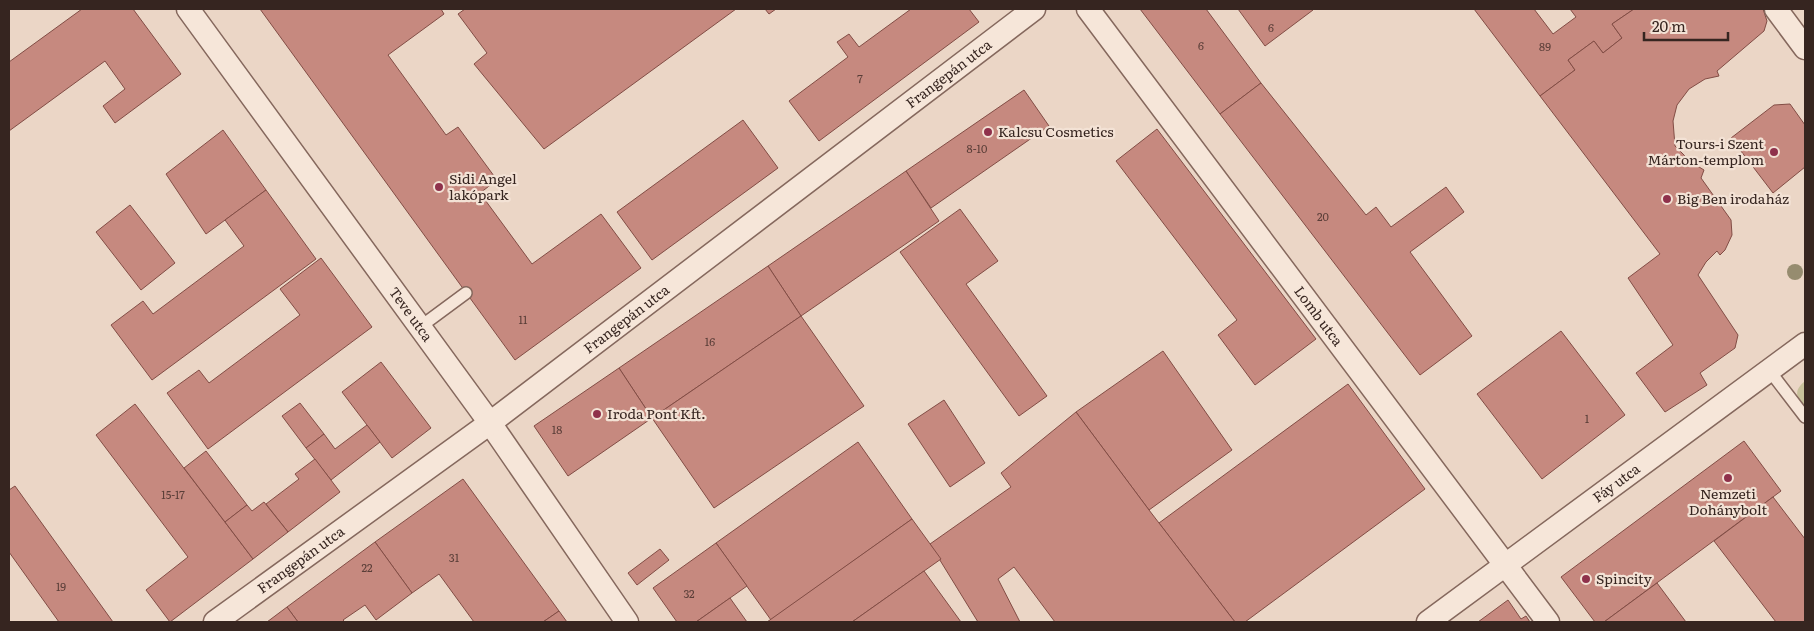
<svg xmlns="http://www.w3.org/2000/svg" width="1814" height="631" font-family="Literata,serif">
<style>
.green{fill:#c8c19b}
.building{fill:#c6897f;stroke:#824d45}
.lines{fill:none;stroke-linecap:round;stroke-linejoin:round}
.service-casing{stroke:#85685d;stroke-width:14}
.minor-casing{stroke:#85685d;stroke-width:25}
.service{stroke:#f6e6d9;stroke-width:11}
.minor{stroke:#f6e6d9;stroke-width:22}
.tree{fill:#968c6f}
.poi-dot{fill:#8f314b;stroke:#f3e2d5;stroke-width:2}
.labels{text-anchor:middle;stroke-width:4.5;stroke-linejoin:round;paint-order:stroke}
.number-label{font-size:11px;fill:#5a3e38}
.street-label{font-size:14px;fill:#362520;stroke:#f3e2d5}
.poi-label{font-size:14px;fill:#362520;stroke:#f3e2d5;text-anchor:start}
</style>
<rect width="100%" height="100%" fill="#ebd6c6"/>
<path class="green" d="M1805,381V407C1795,397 1794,390 1805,381Z"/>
<g class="building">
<polygon points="82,9 133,9 181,74 115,123 103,106 125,89 105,61 9,131 9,62"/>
<polygon points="260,9 441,9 444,14 388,55 446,135 458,127 497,180 480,193 532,264 601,214 641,268 515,360"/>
<polygon points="465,9 736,9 544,149 474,64 487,53 458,14"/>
<polygon points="765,9 776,9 769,14"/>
<polygon points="911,9 969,9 979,22 819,141 789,101 848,57 837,42 849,34 859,47"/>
<polygon points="1140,9 1206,9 1261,83 1220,114"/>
<polygon points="1238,9 1312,9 1313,10 1265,46"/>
<polygon points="1474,9 1534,9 1553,34 1576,17 1570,9 1634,9 1612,24 1622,38 1603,53 1594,41 1568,60 1575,70 1540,96"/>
<polygon points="1634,9 1763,9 1767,21 1764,31 1717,71 1719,76 1705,79 1689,89 1677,105 1673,121 1675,146 1691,162 1704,170 1701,178 1731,220 1732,235 1725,250 1720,255 1717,251 1706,262 1698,275 1738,335 1735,348 1700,373 1707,385 1665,412 1636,373 1673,345 1628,278 1660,254 1540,96 1575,70 1568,60 1594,41 1603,53 1622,38 1612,24"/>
<polygon points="1261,83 1366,215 1376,207 1391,227 1446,187 1464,212 1410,252 1472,336 1420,375 1220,114"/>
<polygon points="1024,90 1049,126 931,208 906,171"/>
<polygon points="1790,104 1805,125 1805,167 1773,193 1731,138 1774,105"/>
<polygon points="743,120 778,168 652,260 617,212"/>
<polygon points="1157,129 1316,339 1255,385 1218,335 1237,320 1116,161"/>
<polygon points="223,130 266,190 206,234 166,174"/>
<polygon points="906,171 939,221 801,316 768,266"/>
<polygon points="266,190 316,259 152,380 111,325 143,301 153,314 244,246 225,220"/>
<polygon points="130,205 175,263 141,290 96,232"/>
<polygon points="960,209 998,261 966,284 1047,396 1019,416 900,252"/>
<polygon points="321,258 372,327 208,449 167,393 199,370 209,383 300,315 280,289"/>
<polygon points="768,266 801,316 652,418 619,368"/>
<polygon points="801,316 864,406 714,508 652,418"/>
<polygon points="1561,331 1625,415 1542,479 1477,394"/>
<polygon points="1163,351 1232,450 1149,510 1076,412"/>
<polygon points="381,362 431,428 392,458 342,392"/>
<polygon points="619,368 652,418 568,476 534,426"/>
<polygon points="1348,384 1425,489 1245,622 1235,622 1159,523"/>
<polygon points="944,400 985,463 950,487 908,424"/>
<polygon points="300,403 324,434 306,448 282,416"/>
<polygon points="135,404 253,559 170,622 146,590 188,557 96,435"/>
<polygon points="1076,412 1149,510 1235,622 1055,622 1014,567 998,579 1020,622 978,622 930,544 1011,487 1001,473"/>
<polygon points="367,425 380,442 331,480 306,448 324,434 335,449"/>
<polygon points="1744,441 1781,491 1604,622 1595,622 1561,577"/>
<polygon points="858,442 912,519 771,620 716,543"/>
<polygon points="206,451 247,505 225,522 184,468"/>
<polygon points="315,459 340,492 288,532 266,504 299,479 295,474"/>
<polygon points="463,479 559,611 543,622 474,622 439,574 412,593 375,542"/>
<polygon points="15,486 113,622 59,622 9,552 9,490"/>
<polygon points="1773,497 1805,539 1805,622 1776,622 1714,541"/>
<polygon points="264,502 288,532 253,559 225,522 247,505 252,511"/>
<polygon points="912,519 941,559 852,622 767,622"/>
<polygon points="375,542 412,593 376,620 365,605 343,620 345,622 298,622 287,607"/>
<polygon points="716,543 747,586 696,622 677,622 653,588"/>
<polygon points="660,549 669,560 637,585 628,573"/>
<polygon points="924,571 961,622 852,622"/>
<polygon points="1657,583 1686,622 1604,622"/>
<polygon points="730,598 747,622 696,622"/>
<polygon points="1508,600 1521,619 1526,616 1530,622 1478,622"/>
<polygon points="287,607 298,622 267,622"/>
<polygon points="559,611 567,622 543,622"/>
</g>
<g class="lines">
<defs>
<g id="service">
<polyline points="420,327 466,293"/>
<polyline points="1769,370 1805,417"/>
</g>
<g id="minor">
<path id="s1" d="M188,9L490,423L627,622"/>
<path id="s2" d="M1088,9L1548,622"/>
<polyline points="1776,9 1805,48"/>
<path id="s3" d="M215,622L490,423L1034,9"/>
<path id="s4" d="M1428,622L1805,344"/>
</g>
</defs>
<use href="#service" class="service-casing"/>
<use href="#minor" class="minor-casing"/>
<use href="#service" class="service"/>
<use href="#minor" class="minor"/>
</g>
<circle class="tree" cx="1795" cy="272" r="8"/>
<g class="poi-dot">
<circle cx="988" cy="132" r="5"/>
<circle cx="1774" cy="152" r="5"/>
<circle cx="439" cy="187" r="5"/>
<circle cx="1667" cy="199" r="5"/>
<circle cx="597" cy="414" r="5"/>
<circle cx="1728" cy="478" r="5"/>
<circle cx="1586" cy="579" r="5"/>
</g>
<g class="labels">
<g class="number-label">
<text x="1271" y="32">6</text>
<text x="1201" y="50">6</text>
<text x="1545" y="51">89</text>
<text x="860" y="83">7</text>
<text x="977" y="153">8-10</text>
<text x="1323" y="221">20</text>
<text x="523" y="324">11</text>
<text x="710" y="346">16</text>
<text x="1587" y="423">1</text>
<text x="557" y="434">18</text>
<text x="173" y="499">15-17</text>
<text x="454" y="562">31</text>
<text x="367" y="572">22</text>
<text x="61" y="591">19</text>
<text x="689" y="598">32</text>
</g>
<g class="street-label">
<text dy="5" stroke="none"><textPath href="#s3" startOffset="916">Frangepán utca</textPath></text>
<text dy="5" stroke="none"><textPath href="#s1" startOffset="378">Teve utca</textPath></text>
<text dy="5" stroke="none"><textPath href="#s2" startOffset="384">Lomb utca</textPath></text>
<text dy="5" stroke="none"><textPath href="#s3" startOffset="511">Frangepán utca</textPath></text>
<text dy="5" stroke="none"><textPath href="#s4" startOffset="234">Fáy utca</textPath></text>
<text dy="5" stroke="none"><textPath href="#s3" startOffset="106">Frangepán utca</textPath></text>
</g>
<g class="poi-label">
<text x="998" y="137">Kalcsu Cosmetics</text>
<text x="1764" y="149" text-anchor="end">Tours-i Szent<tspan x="1764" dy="16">Márton-templom</tspan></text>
<text x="449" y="184">Sidi Angel<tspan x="449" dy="16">lakópark</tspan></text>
<text x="1677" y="204">Big Ben irodaház</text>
<text x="607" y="419">Iroda Pont Kft.</text>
<text x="1728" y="499" text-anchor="middle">Nemzeti<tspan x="1728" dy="16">Dohánybolt</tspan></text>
<text x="1596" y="584">Spincity</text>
</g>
</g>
<rect width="1814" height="631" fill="none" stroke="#362520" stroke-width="20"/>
<path d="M1644 32v8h84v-8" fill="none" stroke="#362520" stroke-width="2.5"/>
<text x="1652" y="32" font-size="15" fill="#362520" stroke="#f3e2d5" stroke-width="4" paint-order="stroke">20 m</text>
</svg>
